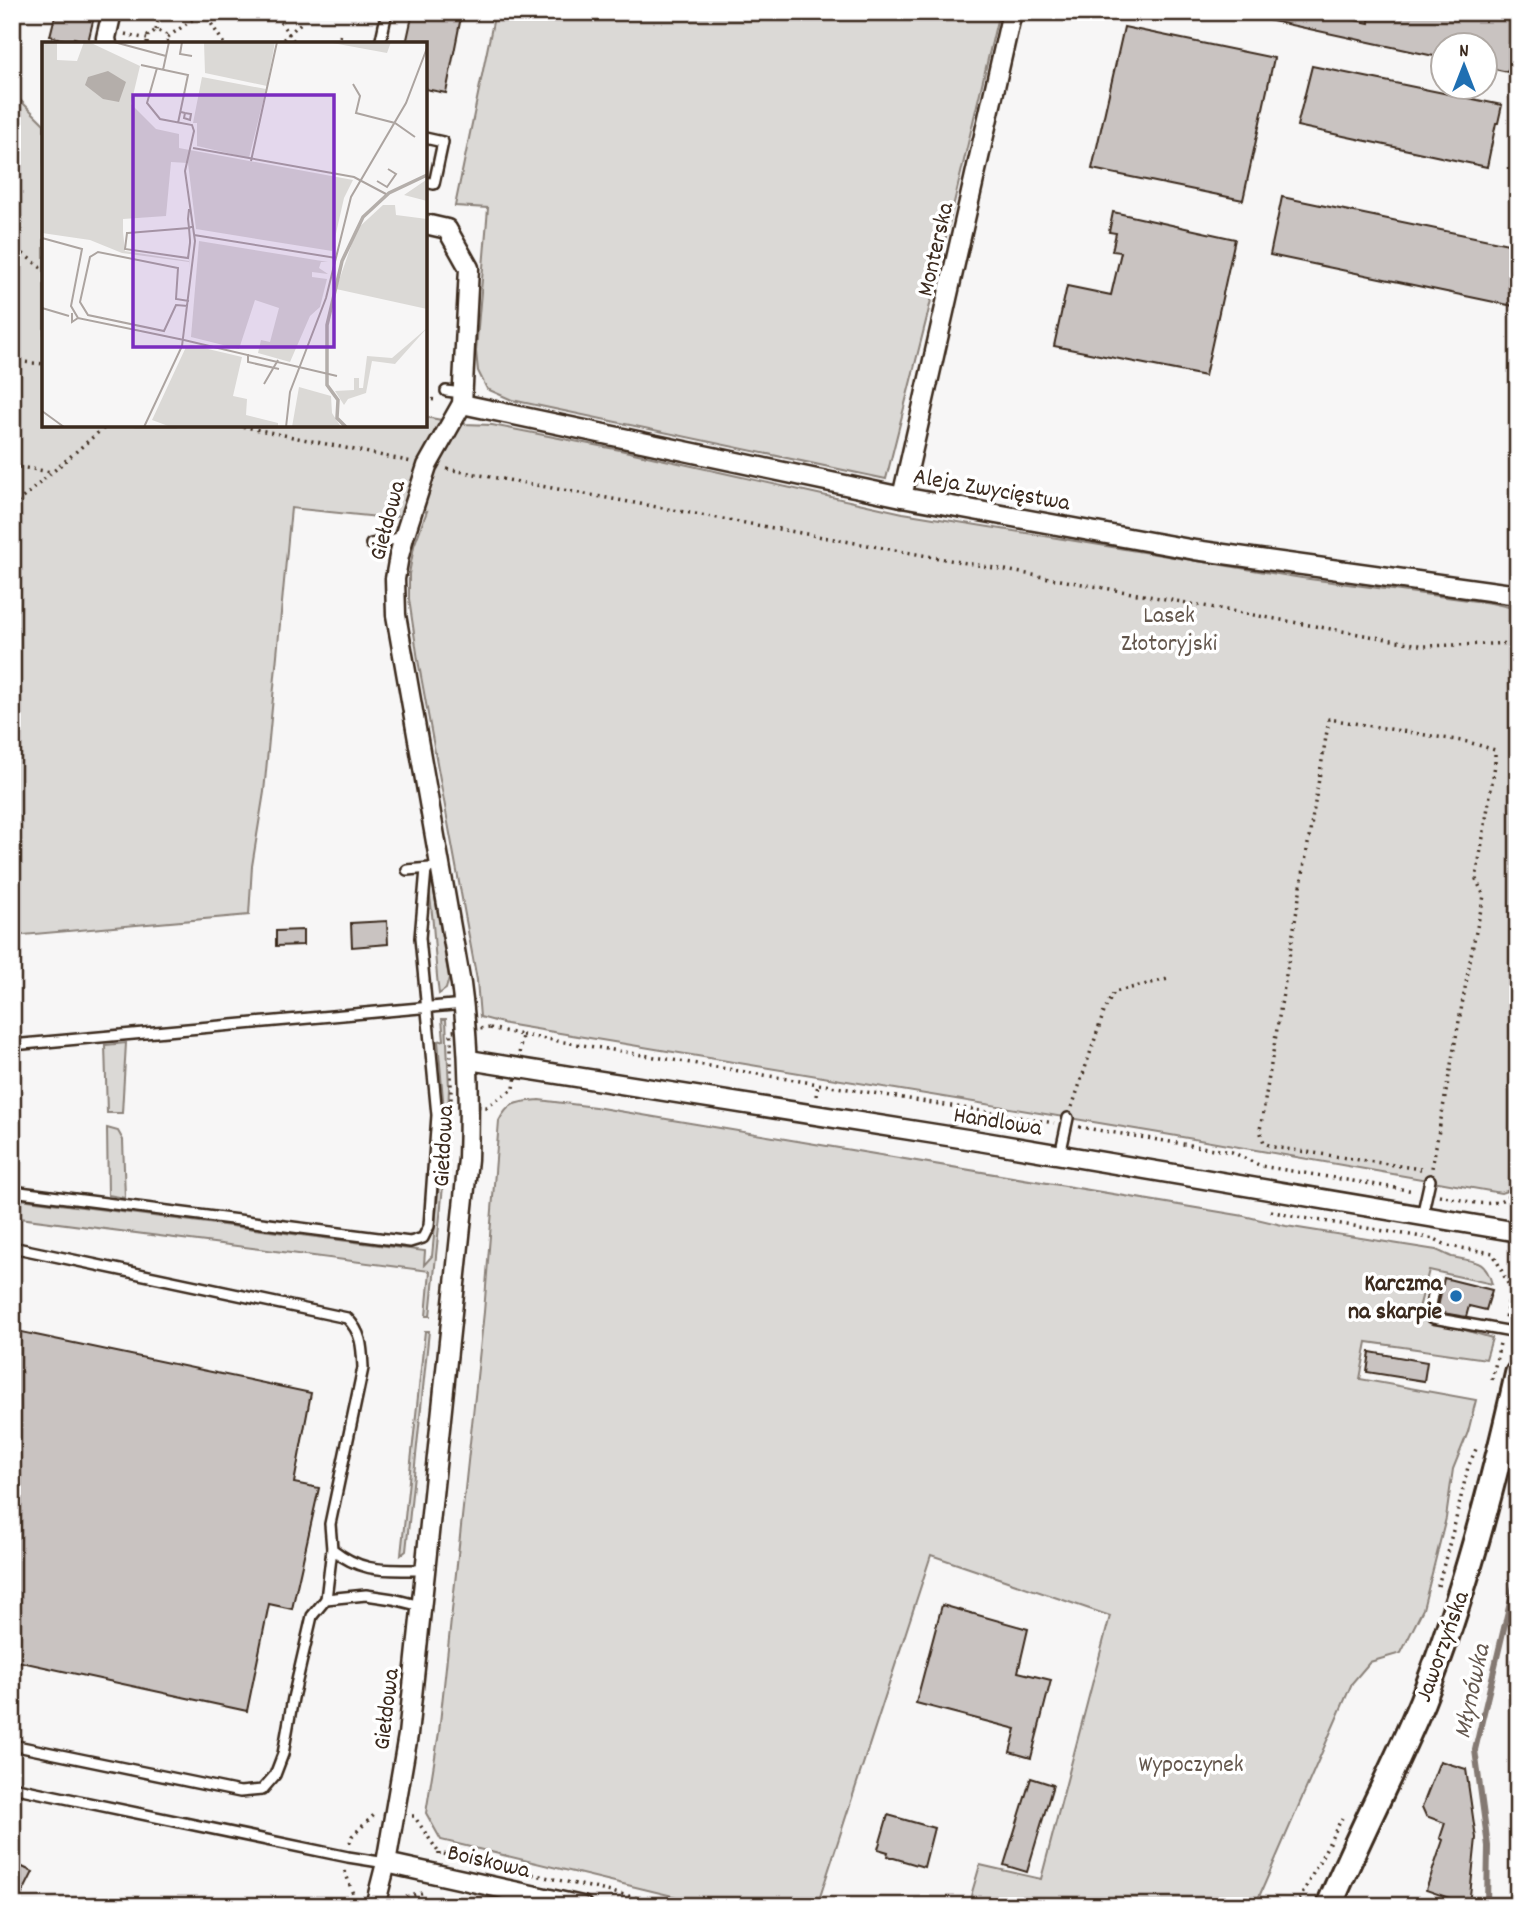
<svg xmlns="http://www.w3.org/2000/svg" width="1530" height="1918" font-family="Dekko,sans-serif">
<style>
.green{fill:#dbd9d6;stroke:#8b827a;stroke-width:2}
.lines{fill:none;stroke-linecap:round;stroke-linejoin:round}
.stream{stroke:#847972;stroke-width:6}
.building{fill:#c9c3c1;stroke:#3b2a1e;stroke-width:2}
.lane-casing{stroke:#3b2a1e;stroke-width:14}
.street-casing{stroke:#3b2a1e;stroke-width:23}
.secondary-casing{stroke:#3b2a1e;stroke-width:30}
.path{stroke:#3b2a1e;stroke-width:3.5;stroke-dasharray:2 5;stroke-linecap:butt}
.lane{stroke:#fff;stroke-width:9}
.street{stroke:#fff;stroke-width:18}
.secondary{stroke:#fff;stroke-width:24}
.poi-dot{fill:#1f6fb2;stroke:#fff;stroke-width:2.5}
.labels{text-anchor:middle;stroke-width:7;stroke-linejoin:round;paint-order:stroke}
.street-label{font-size:24px;fill:#3b2a1e;stroke:#fff}
.park-label{font-size:24px;fill:#63564c;stroke:#fff}
.poi-label{font-size:24px;font-weight:bold;fill:#3b2a1e;stroke:#fff;text-anchor:end}
.water-label{font-size:26px;font-style:italic;fill:#65584f;stroke:#fff}
.inset-river{fill:none;stroke:#b4aeaa;stroke-width:3.5}
.inset-road{fill:none;stroke:#aca4a0;stroke-width:2}
.view{fill:#7b2cbf;fill-opacity:0.15;stroke:#7b2cbf;stroke-width:3.5}
.inset-edge{fill:none;stroke:#3b2a1e;stroke-width:3.5}
</style>
<rect width="100%" height="100%" fill="#f7f6f6"/>
<filter id="ink" filterUnits="userSpaceOnUse"><feTurbulence type="fractalNoise" baseFrequency=".0143" numOctaves="2"/><feDisplacementMap in="SourceGraphic" scale="14" xChannelSelector="R" yChannelSelector="G"/><feConvolveMatrix kernelMatrix="1 2 1 2 8 2 1 2 1" color-interpolation-filters="sRGB"/></filter>
<g filter="url(#ink)">
<g class="green">
<polygon points="495,12 999,12 928,313 886,479 512,400 487,389 478,371 476,351 488,208 455,206"/>
<polygon points="12,92 44,124 44,425 425,425 425,417 464,424 492,425 620,450 903,513 1302,578 1491,603 1518,609 1518,1179 1516,1188 1501,1193 1165,1134 506,1024 480,1017 477,980 418,660 409,599 409,574 414,546 427,511 388,518 291,508 264,792 252,866 249,915 12,936"/>
<path d="M431,883L433,886L449,978L446,989L439,994C434,958 435,921 428,885Z"/>
<polygon points="442,1019 446,1019 449,1088 447,1146 430,1316 426,1316 430,1271 12,1217 12,1198 425,1251 424,1265 432,1256 445,1122 438,1041 444,1040"/>
<polygon points="126,1043 122,1113 107,1113 105,1045"/>
<path d="M539,1100L595,1107L1244,1216L1286,1226L1436,1250C1441,1252 1447,1255 1452,1257C1474,1262 1485,1258 1492,1284L1429,1270L1417,1316L1492,1338L1486,1359L1367,1342L1360,1379L1476,1400L1468,1432L1453,1469L1446,1518L1423,1609L1401,1653L1370,1662L1352,1683L1255,1906H968L980,1865L1041,1879L1110,1616L931,1555L817,1906H714L441,1840L426,1813L439,1732L484,1312L499,1121C509,1101 518,1102 539,1100Z"/>
<polygon points="107,1128 118,1131 123,1140 125,1198 108,1195"/>
<polygon points="425,1331 429,1331 406,1551 401,1555"/>
</g>
<g class="lines">
<polyline class="stream" points="1487,1906 1488,1846 1475,1750 1518,1569"/>
</g>
<g class="building">
<polygon points="56,12 91,12 89,20 93,21 88,42 74,38 72,42 50,36"/>
<polygon points="413,12 462,12 446,93 425,89 425,44 406,44"/>
<polygon points="1264,12 1319,12 1369,23 1370,12 1518,12 1518,23 1508,72 1485,67 1485,46 1443,46 1443,58 1263,19"/>
<polygon points="1124,27 1274,58 1243,200 1092,169"/>
<polygon points="1312,66 1502,105 1498,123 1496,123 1487,167 1297,126"/>
<polygon points="1282,197 1518,246 1518,307 1270,255"/>
<polygon points="1113,212 1235,239 1205,376 1054,346 1067,286 1111,295 1121,252 1112,251 1116,233 1109,232"/>
<polygon points="387,921 388,944 352,947 351,923"/>
<polygon points="303,930 303,945 276,946 276,931"/>
<polygon points="1444,1278 1492,1290 1486,1310 1469,1306 1466,1317 1437,1312"/>
<polygon points="12,1330 311,1393 294,1483 319,1488 292,1609 269,1604 247,1711 12,1660"/>
<polygon points="1370,1352 1427,1362 1424,1381 1367,1372"/>
<polygon points="942,1605 1028,1629 1018,1672 1051,1680 1031,1758 1010,1752 1016,1729 916,1703"/>
<polygon points="1440,1761 1466,1769 1476,1838 1469,1905 1426,1890 1443,1840 1440,1838 1445,1823 1426,1816 1422,1807"/>
<polygon points="1031,1778 1053,1785 1027,1872 1004,1865"/>
<polygon points="888,1815 934,1828 924,1867 887,1856 888,1852 878,1849"/>
<polygon points="12,1862 33,1872 16,1906 12,1906"/>
</g>
<g class="lines">
<defs>
<g id="lane">
<polyline points="380,44 387,12"/>
<polyline points="425,138 443,142 434,184 425,182"/>
<polyline points="446,391 462,393"/>
<polyline points="371,544 404,537"/>
<polyline points="407,870 430,868"/>
<polyline points="12,1045 464,1004"/>
<polyline points="1060,1155 1068,1118"/>
<polyline points="12,1191 410,1242 423,1238 429,1226 437,1115 420,938 426,869"/>
<polyline points="1422,1216 1430,1180"/>
<path d="M12,1247L347,1318C362,1333 362,1347 363,1368L330,1524L332,1549C365,1575 387,1569 425,1570"/>
<polyline points="1433,1295 1429,1315 1433,1318 1518,1333"/>
<polyline points="326,1599 332,1549"/>
<polyline points="12,1745 240,1792 262,1790 275,1775 283,1754 293,1698 312,1616 326,1599 366,1595 393,1599 421,1606"/>
<polyline points="12,1787 348,1857 386,1863"/>
</g>
<g id="street">
<polyline points="107,44 106,38 112,12"/>
<polyline points="462,404 902,497 1195,550 1518,595"/>
<polyline points="902,497 1012,12"/>
<polyline points="469,1060 973,1140 1518,1232"/>
<polyline points="386,1863 582,1906"/>
<path d="M375,1906L386,1863L408,1735L468,1159C470,1100 469,1042 461,984L396,615L395,579L399,556L404,537L427,466L462,404L469,268L447,229L425,224"/>
</g>
<path id="secondary" d="M1329,1906C1358,1837 1393,1771 1422,1702C1464,1596 1493,1485 1518,1374"/>
</defs>
<use href="#lane" class="lane-casing"/>
<use href="#street" class="street-casing"/>
<use href="#secondary" class="secondary-casing"/>
<g class="path">
<polyline points="204,12 224,44"/>
<polyline points="276,16 296,44"/>
<polyline points="156,30 160,12"/>
<polyline points="125,34 147,39"/>
<polyline points="168,37 203,12"/>
<polyline points="147,44 148,36 156,30 166,34 168,44"/>
<polyline points="278,44 302,22"/>
<polyline points="339,44 341,32"/>
<polyline points="12,245 44,270"/>
<polyline points="12,361 44,364"/>
<polyline points="425,399 437,400"/>
<polyline points="236,425 412,462"/>
<polyline points="12,466 52,472"/>
<polyline points="447,469 1425,646 1518,643"/>
<polyline points="12,507 101,430 111,425"/>
<polygon points="490,1028 522,1035 514,1088 487,1107 451,1105 451,1031"/>
<polyline points="522,1035 1054,1123"/>
<polyline points="816,1096 818,1084"/>
<polyline points="1072,1107 1105,1009 1114,992 1168,979"/>
<polyline points="1079,1127 1232,1152 1261,1166 1414,1191"/>
<polyline points="1421,1169 1273,1147 1264,1143 1260,1130 1329,719 1468,742 1495,750 1495,765 1476,879 1484,896 1473,945 1432,1168"/>
<path d="M1439,1195C1468,1200 1495,1215 1518,1187"/>
<polyline points="1271,1211 1291,1216 1435,1239 1448,1246 1493,1253 1511,1290 1505,1318"/>
<polyline points="1492,1380 1500,1343"/>
<polyline points="1438,1586 1455,1523 1468,1467 1476,1449"/>
<polyline points="412,1816 414,1816 439,1853"/>
<polyline points="350,1843 352,1836 374,1815"/>
<polyline points="439,1855 439,1853 673,1906"/>
<polyline points="345,1871 356,1903"/>
<polyline points="396,1906 404,1898 425,1892"/>
<polyline points="1296,1906 1342,1818"/>
</g>
<use href="#lane" class="lane"/>
<use href="#street" class="street"/>
<use href="#secondary" class="secondary"/>
</g>
</g>
<circle class="poi-dot" cx="1456" cy="1296" r="7"/>
<g class="labels">
<g class="street-label">
<text transform="translate(934 249) rotate(-77)" y="8">Monterska</text>
<text transform="translate(992 488) rotate(10)" y="8">Aleja Zwycięstwa</text>
<text transform="translate(386 520) rotate(-75)" y="8">Giełdowa</text>
<text transform="translate(998 1120) rotate(9)" y="8">Handlowa</text>
<text transform="translate(442 1146) rotate(-87)" y="8">Giełdowa</text>
<text transform="translate(1441 1646) rotate(-70)" y="8">Jaworzyńska</text>
<text transform="translate(385 1709) rotate(-83)" y="8">Giełdowa</text>
<text transform="translate(489 1860) rotate(13)" y="8">Boiskowa</text>
</g>
<g class="park-label">
<text x="1169" y="622">Lasek<tspan x="1169" dy="28">Złotoryjski</tspan></text>
<text x="1191" y="1771">Wypoczynek</text>
</g>
<g class="poi-label">
<text x="1442" y="1290">Karczma<tspan x="1442" dy="28">na skarpie</tspan></text>
</g>
<g class="water-label">
<text transform="translate(1470 1691) rotate(-78)" y="9">Młynówka</text>
</g>
</g>
<g transform="translate(42 42)">
<rect width="385" height="385" fill="#f7f6f6"/>
<path d="M0,0H15V18L35,19L42,0H47L98,24L89,62L114,87L137,92V106L311,138L302,156L290,209L154,187L146,121L129,120L124,174L81,177V190L83,209L147,219L149,187L147,226V220L80,211L48,198L0,191ZM162,0H233L225,44L163,31ZM285,0H349L345,11ZM160,35L224,47L207,116L155,104V81H151ZM384,138L385,159L362,153ZM341,163H353L354,173L385,177V267L294,247L315,187ZM157,199L286,220H279L277,226L286,232L270,230V235L285,237L278,265L268,274L248,320L216,311L219,298L228,300L237,266L213,258L197,307L149,295ZM385,286L353,322L330,319L324,351L306,357L302,363L293,349L312,348V336H317V346H321L325,314L350,316ZM149,303L200,315L191,354L205,357L204,373L236,381V385H129L110,378L144,305ZM257,345L289,354L290,371L299,385H250Z" fill="#dbd9d6"/>
<path d="M66,29L84,40L77,60L61,57L43,43L46,35Z" fill="#b4aeaa"/>
<path class="inset-river" d="M304,385L295,376L296,358L285,343V283L300,219L321,175L347,151L385,133"/>
<path class="inset-road" d="M72,0L124,14M140,0L138,12L150,14M99,23L146,33L136,81M121,28L127,0M311,42L318,54L314,71L353,81L373,95M139,70L143,71L149,72L148,78L142,76L143,71M151,106L312,135L344,152M209,119L235,0M335,139L345,145L354,132L346,127M147,167L146,177L147,186L148,198V201L146,216L83,207L85,191H86L147,186L149,185H152M152,193L294,216M0,196L40,207L29,264L36,276M146,264L134,263L122,289L46,273L38,260L48,215L56,210L136,226L134,257L147,259M0,266L27,274M30,271V280L36,276L142,298L295,334M206,312V320L237,327M222,342L236,318M0,369L22,385M102,385L140,304L153,199L143,129L152,89L150,83L118,77L105,61L115,26M244,385L248,350L284,256L309,155L364,61L385,6"/>
<path class="view" d="M91,53H292V305H91Z"/>
<rect width="385" height="385" class="inset-edge"/>
</g>
<rect width="1530" height="1918" fill="none" stroke="#fff" stroke-width="42"/>
<rect x="21" y="21" width="1488" height="1876" fill="none" stroke="#3b2a1e" stroke-width="2.5" filter="url(#ink)"/>
<g transform="translate(1464 66)"><circle r="33" fill="#ffffff" stroke="#b1aaa5" stroke-width="2"/>
<path d="M0-5L12 26L0 18L-12 26Z" fill="#1f6fb2"/>
<text y="-10" font-size="19" font-weight="bold" text-anchor="middle" fill="#3b2a1e">N</text>
</g>
</svg>
